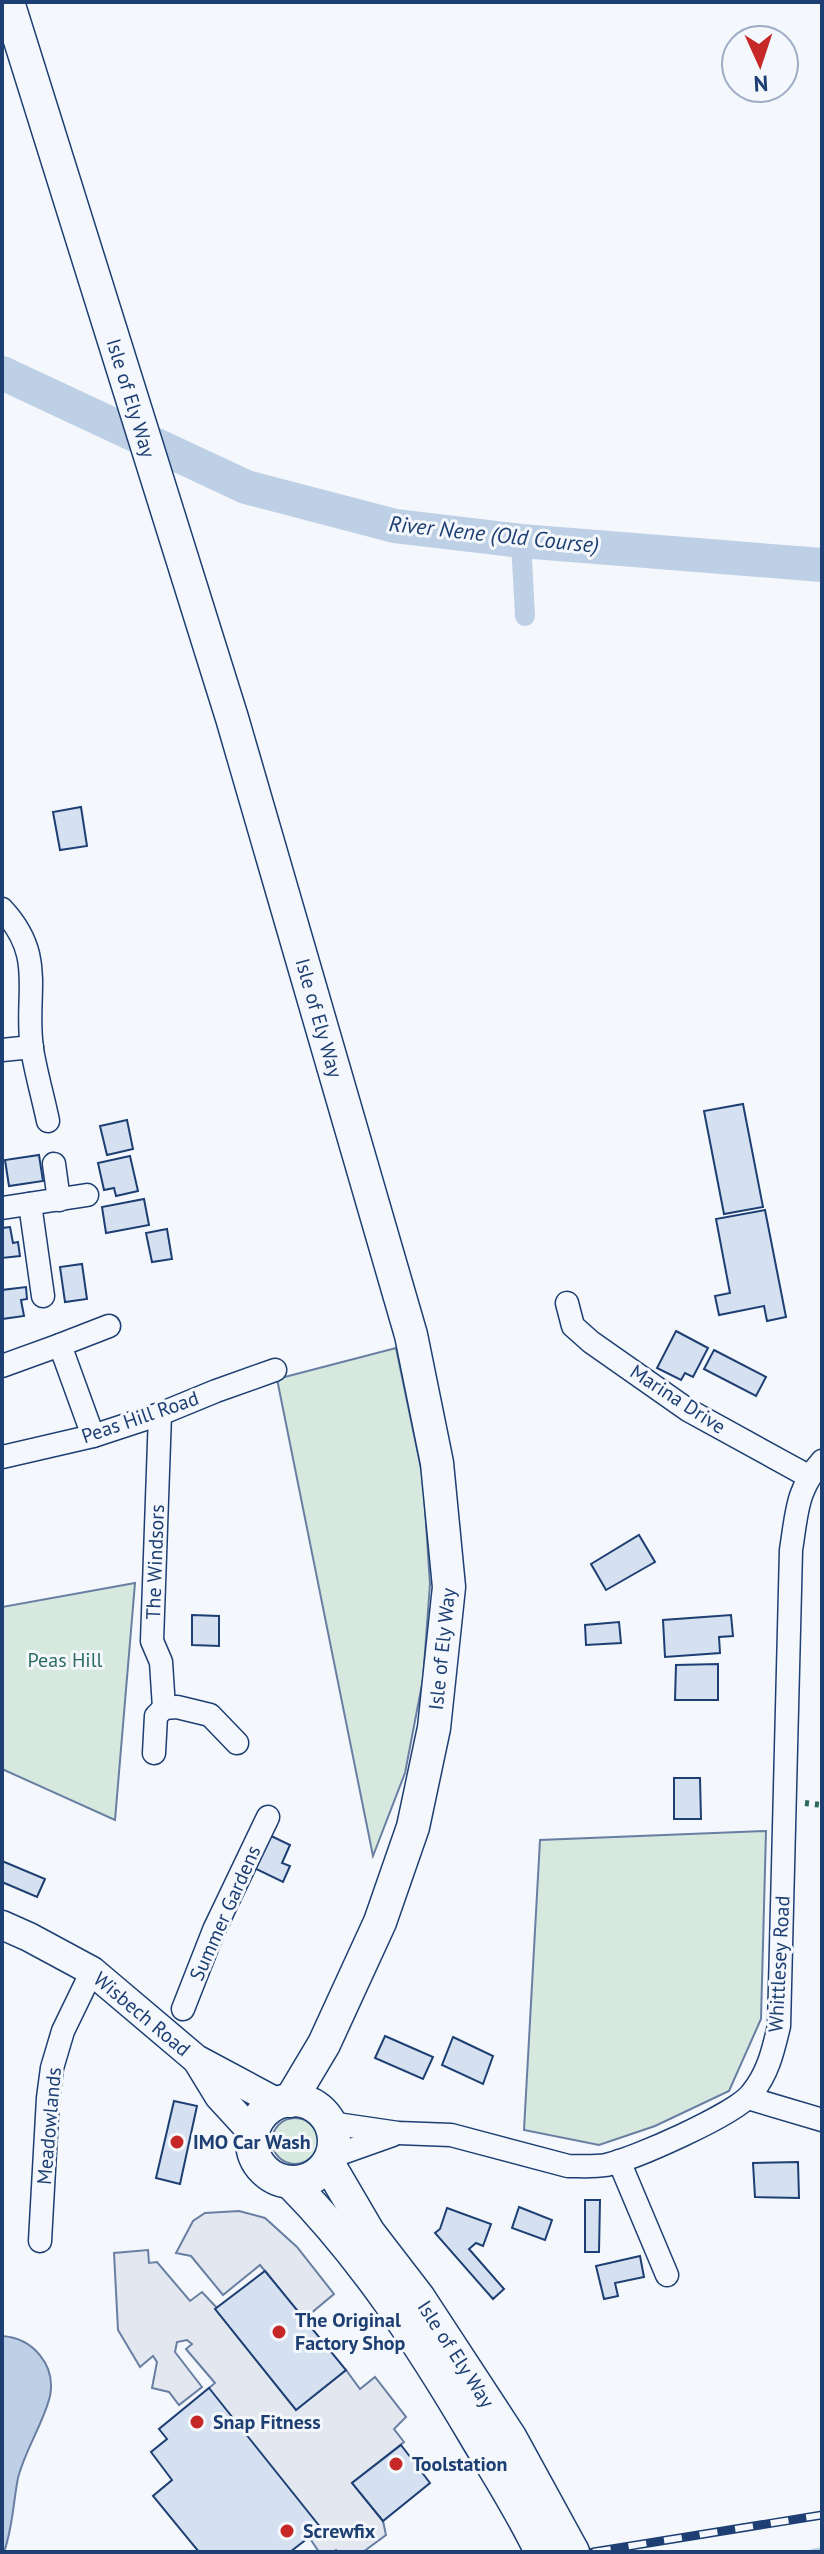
<svg xmlns="http://www.w3.org/2000/svg" width="824" height="2554" font-family="'PT Sans',sans-serif">
<style>
.green{fill:#d7e8df;stroke:#687fa3;stroke-width:2}
.parking{fill:#e3e8f0;stroke:#687fa3;stroke-width:2}
.water{fill:#bed0e5;stroke:#687fa3;stroke-width:2}
.lines{fill:none;stroke-linecap:round;stroke-linejoin:round}
.stream{stroke:#bed0e5;stroke-width:6}
.canal{stroke:#bed0e5;stroke-width:20}
.river{stroke:#bed0e5;stroke-width:34}
.building{fill:#d5e0f0;stroke:#1d3f73;stroke-width:2}
.minor-casing{stroke:#1d3f73;stroke-width:25}
.major-casing{stroke:#1d3f73;stroke-width:31}
.highway-casing{stroke:#1d3f73;stroke-width:35}
.minor{stroke:#f4f7fb;stroke-width:22}
.major{stroke:#f4f7fb;stroke-width:28}
.highway{stroke:#f4f7fb;stroke-width:32}
.rail-casing{stroke:#1d3f73;stroke-width:9}
.rail{stroke:#f4f7fb;stroke-width:6;stroke-dasharray:18;stroke-linecap:butt}
.hedge{stroke:#2c6c60;stroke-width:6;stroke-dasharray:4 6;stroke-linecap:butt}
.poi-dot{fill:#c62828;stroke:#f4f7fb;stroke-width:3}
.labels{text-anchor:middle;stroke-width:6;stroke-linejoin:round;paint-order:stroke}
.street-label{font-size:20px;fill:#1d3f73;stroke:#f4f7fb}
.park-label{font-size:20px;fill:#2c6c60;stroke:#f4f7fb}
.poi-label{font-size:20px;font-weight:bold;fill:#1d3f73;stroke:#f4f7fb;text-anchor:start}
.water-label{font-size:22px;font-style:italic;fill:#1d3f73;stroke:#f4f7fb}
</style>
<rect width="100%" height="100%" fill="#f4f7fb"/>
<g class="green">
<polygon points="396,1348 423,1478 430,1584 423,1679 405,1773 373,1856 277,1379"/>
<polygon points="135,1583 115,1820 2,1769 2,1607"/>
<polygon points="766,1831 761,2019 729,2091 655,2126 599,2145 524,2130 540,1840"/>
<circle cx="295" cy="2141" r="23"/>
</g>
<g class="parking">
<polygon points="239,2211 265,2218 297,2247 334,2294 304,2319 260,2265 223,2295 191,2256 176,2253 193,2221 205,2213"/>
<polygon points="148,2250 149,2263 157,2262 190,2301 202,2292 217,2308 296,2409 346,2370 360,2389 375,2377 406,2417 394,2429 404,2442 352,2483 383,2521 386,2535 363,2552 338,2552 336,2550 333,2552 319,2552 209,2388 215,2383 186,2349 192,2344 187,2340 177,2342 175,2352 202,2387 179,2405 169,2392 152,2388 157,2362 153,2356 140,2367 118,2330 114,2253"/>
</g>
<path class="water" d="M2,2336C33,2338 56,2365 50,2396C44,2422 25,2450 18,2478C13,2503 13,2527 4,2552H2Z"/>
<g class="lines">
<polyline class="stream" points="812,2552 822,2550"/>
<polyline class="canal" points="521,541 525,616"/>
<polyline class="river" points="2,373 246,487 395,526 521,541 822,565"/>
</g>
<g class="building">
<polygon points="81,807 87,846 60,850 53,812"/>
<polygon points="743,1104 763,1207 724,1214 704,1111"/>
<polygon points="127,1120 133,1149 107,1155 100,1126"/>
<polygon points="39,1155 43,1181 9,1186 5,1160"/>
<polygon points="130,1156 138,1191 116,1196 114,1188 104,1190 98,1163"/>
<polygon points="144,1199 149,1225 106,1233 102,1207"/>
<polygon points="765,1210 786,1317 767,1321 764,1306 719,1315 715,1296 730,1293 716,1219"/>
<polygon points="10,1227 13,1243 18,1242 20,1256 2,1258 2,1228"/>
<polygon points="167,1229 172,1259 152,1262 146,1233"/>
<polygon points="82,1264 87,1299 65,1302 60,1267"/>
<polygon points="26,1287 27,1299 21,1300 24,1316 2,1319 2,1290"/>
<polygon points="676,1331 708,1348 693,1377 685,1373 681,1380 657,1368"/>
<polygon points="714,1350 766,1377 756,1396 704,1369"/>
<polygon points="639,1535 655,1562 606,1590 591,1564"/>
<polygon points="192,1615 219,1616 219,1646 192,1645"/>
<polygon points="731,1615 733,1636 719,1637 720,1653 665,1657 663,1620"/>
<polygon points="619,1622 621,1643 586,1645 585,1625"/>
<polygon points="718,1664 718,1700 675,1700 676,1665"/>
<polygon points="674,1778 700,1778 701,1819 674,1819"/>
<polygon points="267,1834 290,1845 282,1863 290,1866 283,1882 252,1867"/>
<polygon points="2,1861 45,1879 37,1897 2,1882"/>
<polygon points="385,2036 433,2057 423,2079 375,2058"/>
<polygon points="453,2037 493,2056 483,2084 442,2065"/>
<polygon points="174,2101 197,2106 180,2184 156,2178"/>
<polygon points="798,2162 799,2198 755,2197 753,2163"/>
<polygon points="585,2200 600,2200 599,2252 585,2252"/>
<polygon points="519,2207 552,2220 545,2240 512,2228"/>
<polygon points="447,2208 491,2224 483,2246 476,2243 469,2249 504,2289 493,2299 435,2233 440,2229"/>
<polygon points="640,2256 644,2277 615,2283 618,2296 604,2299 596,2266"/>
<polygon points="265,2271 346,2370 296,2410 215,2309"/>
<polygon points="209,2388 321,2528 290,2552 199,2552 153,2496 172,2480 151,2452 167,2439 159,2429"/>
<polygon points="401,2445 430,2483 383,2521 352,2483"/>
</g>
<g class="lines">
<defs>
<g id="minor">
<path d="M2,909C47,957 24,993 32,1049C36,1073 43,1097 48,1121"/>
<polyline points="2,1050 32,1047"/>
<polyline points="54,1164 59,1200"/>
<polyline points="30,1204 43,1296"/>
<polyline points="2,1208 87,1195"/>
<polyline points="567,1303 573,1326 591,1342 688,1410 808,1476"/>
<polyline points="60,1345 109,1326"/>
<polyline points="2,1366 60,1345 93,1436"/>
<polyline points="160,1414 152,1641 161,1662 164,1708"/>
<polyline points="2,1457 93,1436 160,1414 216,1391 275,1370"/>
<polyline points="154,1753 156,1716 164,1708 177,1707 210,1715 237,1743"/>
<polyline points="183,2009 214,1930 268,1817"/>
<polyline points="748,2098 822,2120"/>
<path d="M330,2123L398,2133L451,2135L568,2166C581,2166 593,2167 606,2165C634,2159 734,2115 751,2094C768,2074 773,2051 779,2026L791,1550C797,1513 796,1490 822,1461"/>
<polyline points="331,2157 393,2135"/>
<polyline points="619,2161 667,2275"/>
<polyline points="40,2241 48,2098 52,2068 63,2031 92,1971"/>
</g>
<g id="major">
<polyline points="2,1925 29,1937 92,1971 196,2059 278,2103"/>
<polyline points="197,2060 219,2096 253,2133"/>
</g>
<g id="highway">
<polyline points="8,2 232,718 411,1335 437,1463 449,1587 434,1728 413,1827 380,1922 324,2044 290,2101"/>
<circle cx="293" cy="2141" r="41"/>
<polyline points="328,2163 369,2233 419,2298 510,2437 573,2552"/>
<path d="M290,2182C364,2257 421,2344 474,2434C497,2473 522,2511 541,2552"/>
</g>
</defs>
<use href="#minor" class="minor-casing"/>
<use href="#major" class="major-casing"/>
<use href="#highway" class="highway-casing"/>
<use href="#minor" class="minor"/>
<use href="#major" class="major"/>
<use href="#highway" class="highway"/>
<defs>
<polyline id="rail" points="593,2552 822,2515"/>
</defs>
<use href="#rail" class="rail-casing"/>
<use href="#rail" class="rail"/>
<polyline class="hedge" points="805,1803 822,1805"/>
</g>
<g class="poi-dot">
<circle cx="177" cy="2142" r="8"/>
<circle cx="279" cy="2332" r="8"/>
<circle cx="197" cy="2422" r="8"/>
<circle cx="396" cy="2464" r="8"/>
<circle cx="287" cy="2531" r="8"/>
</g>
<g class="labels">
<g class="street-label">
<text transform="translate(131 398) rotate(73)" y="7">Isle of Ely Way</text>
<text transform="translate(319 1018) rotate(74)" y="7">Isle of Ely Way</text>
<text transform="translate(678 1399) rotate(33)" y="7">Marina Drive</text>
<text transform="translate(140 1417) rotate(-19)" y="7">Peas Hill Road</text>
<text transform="translate(155 1562) rotate(-88)" y="7">The Windsors</text>
<text transform="translate(442 1649) rotate(-84)" y="7">Isle of Ely Way</text>
<text transform="translate(225 1913) rotate(-66)" y="7">Summer Gardens</text>
<text transform="translate(779 1964) rotate(-87)" y="7">Whittlesey Road</text>
<text transform="translate(142 2014) rotate(40)" y="7">Wisbech Road</text>
<text transform="translate(49 2126) rotate(-85)" y="7">Meadowlands</text>
<text transform="translate(456 2354) rotate(57)" y="7">Isle of Ely Way</text>
</g>
<g class="park-label">
<text x="65" y="1667">Peas Hill</text>
</g>
<g class="poi-label">
<text x="193" y="2149">IMO Car Wash</text>
<text x="295" y="2327">The Original<tspan x="295" dy="23">Factory Shop</tspan></text>
<text x="213" y="2429">Snap Fitness</text>
<text x="412" y="2471">Toolstation</text>
<text x="303" y="2538">Screwfix</text>
</g>
<g class="water-label">
<text transform="translate(494 534) rotate(6)" y="8">River Nene (Old Course)</text>
</g>
</g>
<rect width="824" height="2554" fill="none" stroke="#1d3f73" stroke-width="8"/>
<g transform="translate(760 64) rotate(177)"><circle r="38" fill="#f4f7fb" stroke="#9eadc5" stroke-width="2"/>
<path d="M0-6L14 30L0 20L-14 30Z" fill="#c62828"/>
<text y="-12" font-size="22" font-weight="bold" text-anchor="middle" fill="#1d3f73">N</text>
</g>
</svg>
